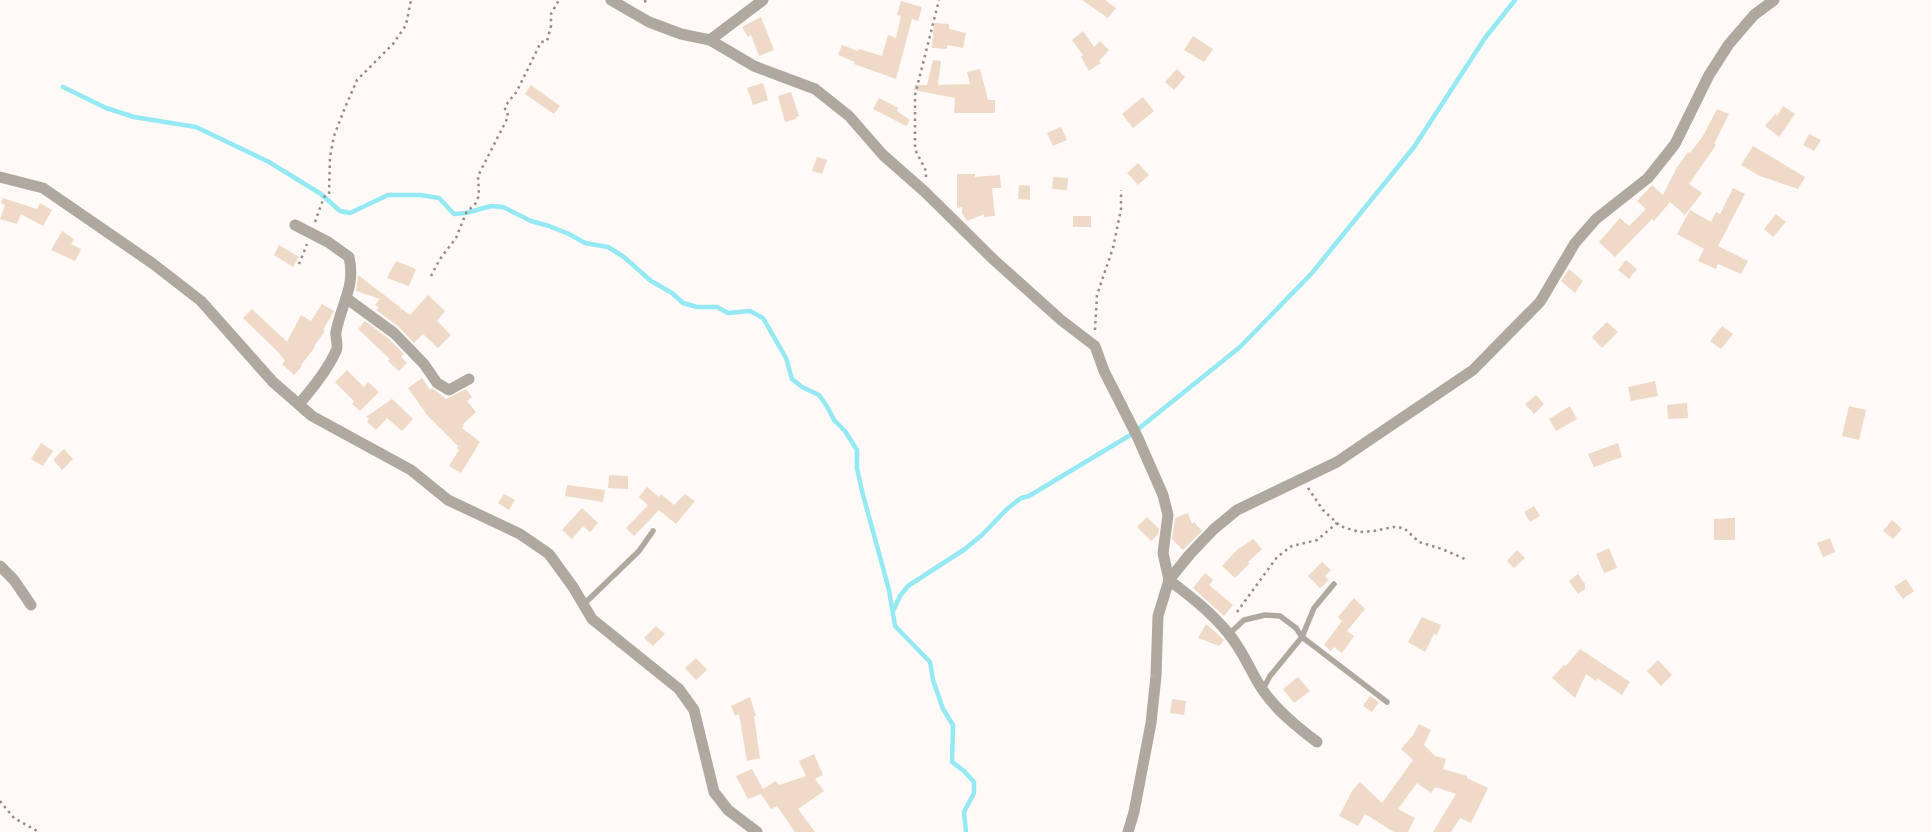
<svg xmlns="http://www.w3.org/2000/svg" width="1931" height="832" font-family="'Playfair Display',serif">
<style>
.lines{fill:none;stroke-linecap:round;stroke-linejoin:round}
.stream{stroke:#94e9f2;stroke-width:4.5}
.building{fill:#efdac7}
.path{stroke:#948c89;stroke-width:2.5;stroke-dasharray:2.5 4;stroke-linecap:butt}
.lane{stroke:#afa89f;stroke-width:5.5}
.street{stroke:#afa89f;stroke-width:11}
</style>
<rect width="100%" height="100%" fill="#fff9f7"/>
<g class="lines">
<g class="stream">
<polyline points="63,87 106,108 134,117 196,127 269,162 321,194 340,211 350,213 388,195 420,195 439,198 454,214 466,213 491,206 503,207 531,221 549,226 569,234 585,243 608,247 624,257 651,281 672,293 683,303 697,307 717,307 728,313 750,311 763,318 786,358 792,379 802,387 819,395 828,408 834,420 845,431 857,450 857,468 862,491 889,590 895,626 930,662 933,680 943,709 953,725 952,762 964,771 974,782 974,793 964,812 966,832"/>
<polyline points="894,609 900,596 908,586 965,549 983,534 1007,509 1021,498 1029,496 1132,434 1240,347 1312,273 1414,147 1485,38 1515,0"/>
</g>
</g>
<g class="building">
<polygon points="1082,0 1105,0 1116,8 1108,18"/>
<polygon points="901,1 922,7 918,21 912,19 896,79 854,64 855,62 838,55 842,45 858,51 859,49 882,56 888,35 896,38 901,16 897,15"/>
<polygon points="761,17 774,50 759,56 751,35 748,37 742,27"/>
<polygon points="934,23 949,24 949,29 966,33 963,48 947,45 947,49 932,48"/>
<polygon points="1083,31 1094,47 1100,41 1109,50 1099,61 1101,63 1089,71 1081,57 1083,55 1072,40"/>
<polygon points="1193,36 1213,49 1204,62 1184,50"/>
<polygon points="933,60 941,61 938,85 970,84 967,72 980,69 988,100 995,100 995,113 954,113 955,98 914,90 915,85 927,85"/>
<polygon points="1177,69 1185,77 1174,90 1165,82"/>
<polygon points="763,83 768,100 753,105 747,88"/>
<polygon points="531,85 560,106 554,114 525,94"/>
<polygon points="791,92 799,116 796,117 796,119 785,122 778,96"/>
<polygon points="1143,97 1154,111 1133,128 1122,114"/>
<polygon points="879,98 898,108 897,111 910,120 906,126 873,109"/>
<polygon points="1783,106 1795,114 1779,137 1765,126 1775,114 1777,116"/>
<polygon points="1717,109 1729,114 1714,144 1716,145 1689,184 1702,193 1685,215 1670,202 1654,221 1652,219 1615,257 1599,242 1620,218 1629,226 1646,209 1637,201 1652,185 1663,195 1676,169 1688,152 1690,153 1703,136"/>
<polygon points="1061,127 1067,140 1053,146 1047,133"/>
<polygon points="1809,134 1821,140 1814,151 1803,145"/>
<polygon points="1753,146 1805,177 1798,189 1760,176 1741,165"/>
<polygon points="817,157 827,160 822,174 812,171"/>
<polygon points="1138,163 1149,175 1138,185 1127,173"/>
<polygon points="957,174 975,174 975,177 1000,175 1001,188 992,188 995,216 984,217 984,214 967,221 962,213 962,207 957,208"/>
<polygon points="1053,177 1068,178 1067,190 1052,189"/>
<polygon points="1019,185 1030,186 1030,200 1018,199"/>
<polygon points="1733,188 1745,194 1718,246 1748,261 1741,274 1718,264 1716,269 1698,261 1704,249 1677,234 1690,210 1711,222 1716,212 1720,214"/>
<polygon points="3,198 37,209 40,203 52,210 43,226 21,214 17,224 0,219 5,205 1,203"/>
<polygon points="1776,214 1786,222 1773,237 1764,229"/>
<rect x="1073" y="216" width="18" height="11"/>
<polygon points="62,231 74,239 71,244 81,249 75,261 51,250"/>
<polygon points="279,245 299,257 293,267 274,255"/>
<polygon points="1626,260 1637,269 1629,279 1618,270"/>
<polygon points="396,261 416,269 409,286 387,278"/>
<polygon points="1569,269 1583,281 1575,293 1561,281"/>
<polygon points="358,275 401,308 400,311 402,309 410,315 428,295 445,311 437,321 451,335 438,348 423,334 414,343 399,327 376,310 379,308 375,305 380,299 356,291"/>
<polygon points="322,304 334,311 323,330 325,331 314,346 315,347 301,365 302,366 294,375 282,364 285,361 278,352 243,318 252,309 287,342 301,315 311,321"/>
<polygon points="365,321 389,339 404,354 401,357 407,363 399,371 388,361 390,359 358,329"/>
<polygon points="1607,322 1618,332 1602,348 1592,337"/>
<polygon points="1722,326 1733,334 1721,349 1710,341"/>
<polygon points="347,370 364,387 368,382 379,392 360,411 352,404 354,401 335,382"/>
<polygon points="422,378 430,390 432,388 446,399 466,389 472,397 467,401 476,412 463,424 464,425 462,428 480,442 461,473 449,466 459,450 457,448 458,446 427,415 408,388"/>
<polygon points="1655,381 1658,396 1631,401 1628,387"/>
<polygon points="1536,395 1544,404 1534,414 1525,404"/>
<polygon points="392,399 413,419 402,431 387,418 376,430 367,422 369,419 366,417"/>
<polygon points="1687,403 1688,418 1668,419 1667,405"/>
<polygon points="1570,406 1577,419 1556,431 1549,419"/>
<polygon points="1849,406 1866,410 1859,440 1842,436"/>
<polygon points="41,443 53,451 43,466 31,459"/>
<polygon points="1618,443 1622,457 1594,467 1588,454"/>
<polygon points="64,449 73,459 62,470 53,460"/>
<polygon points="609,475 628,476 628,489 608,488"/>
<polygon points="567,485 605,490 603,502 565,496"/>
<polygon points="647,487 659,497 661,494 674,505 685,494 695,501 676,524 659,510 634,536 626,528 648,505 639,497"/>
<polygon points="504,494 515,500 509,510 498,503"/>
<polygon points="1534,506 1540,516 1530,522 1524,512"/>
<polygon points="582,508 598,523 590,532 583,526 572,539 562,530"/>
<polygon points="1188,513 1192,524 1194,522 1202,531 1183,550 1172,539 1175,518"/>
<polygon points="1147,517 1159,529 1158,535 1151,541 1137,527"/>
<polygon points="1735,518 1735,540 1714,540 1714,519"/>
<polygon points="1892,520 1902,529 1893,539 1883,531"/>
<polygon points="1830,538 1835,552 1823,557 1817,543"/>
<polygon points="1253,539 1262,549 1248,562 1250,563 1235,578 1222,566 1237,550"/>
<polygon points="1609,548 1617,568 1604,573 1596,554"/>
<polygon points="1517,550 1525,558 1514,568 1507,561"/>
<polygon points="1322,562 1331,570 1325,576 1329,580 1320,588 1308,576"/>
<polygon points="1205,573 1213,580 1209,585 1233,605 1224,616 1193,588"/>
<polygon points="1578,574 1585,584 1585,589 1578,594 1569,581"/>
<polygon points="1906,579 1914,591 1903,599 1894,587"/>
<polygon points="1354,598 1365,609 1347,631 1354,636 1342,653 1334,647 1331,651 1324,645 1342,621 1338,617"/>
<polygon points="1422,617 1441,625 1437,635 1434,634 1425,652 1408,642"/>
<polygon points="1206,624 1224,640 1219,646 1198,638"/>
<polygon points="656,626 665,634 653,646 644,638"/>
<polygon points="1580,649 1630,682 1622,695 1597,678 1596,681 1586,674 1575,698 1552,678 1564,665 1566,666"/>
<polygon points="696,658 707,670 696,680 685,668"/>
<polygon points="1658,660 1672,675 1661,686 1647,671"/>
<polygon points="1298,677 1310,691 1294,703 1283,689"/>
<polygon points="1370,696 1379,702 1372,712 1363,706"/>
<polygon points="750,697 756,716 754,716 760,758 747,761 739,714 735,716 731,706"/>
<polygon points="1172,699 1186,701 1184,715 1170,713"/>
<polygon points="1419,724 1431,730 1424,745 1435,756 1446,759 1443,769 1467,776 1467,778 1488,788 1471,823 1460,818 1451,832 1433,832 1456,794 1435,787 1431,793 1417,783 1398,809 1415,818 1408,832 1394,832 1365,814 1358,826 1339,816 1352,791 1360,782 1382,803 1413,760 1401,749 1413,735"/>
<polygon points="814,754 823,775 815,779 824,791 798,809 815,832 795,832 777,806 771,809 761,794 748,799 736,776 752,769 763,789 776,781 779,785 806,776 799,761"/>
</g>
<g class="lines">
<g class="path">
<polyline points="645,0 646,6"/>
<polyline points="926,177 926,171 915,149 915,95 939,0"/>
<polyline points="315,222 324,197 329,194 330,157 334,136 344,110 357,80 393,44 406,25 411,0"/>
<polyline points="299,264 307,244"/>
<polyline points="431,276 440,259 456,238 466,213 476,203 479,195 478,176 508,117 507,110 505,109 506,105 517,91 541,42 547,41 551,26 551,14 559,0"/>
<polyline points="1095,330 1097,295 1113,248 1121,209 1121,190"/>
<polyline points="1308,488 1323,510 1340,526 1359,532 1374,531 1393,527 1404,528 1419,542 1442,549 1465,559"/>
<polyline points="1237,612 1277,557 1292,546 1317,540 1337,523"/>
<polyline points="0,801 14,818 39,832"/>
</g>
<g class="lane">
<polyline points="583,605 639,551 653,531"/>
<polyline points="1229,634 1244,620 1265,615 1280,616 1296,628 1302,637 1387,702"/>
<polyline points="1263,689 1270,676 1302,637 1314,608 1334,584"/>
</g>
<g class="street">
<path d="M611,0L649,22L681,34L710,40L754,66L815,89L849,116L883,155L924,191L994,260L1061,320L1095,346L1104,371L1137,436L1163,495L1168,515L1163,553L1169,580C1190,596 1211,612 1228,633C1243,650 1250,671 1262,689C1276,710 1297,727 1317,742"/>
<polyline points="710,40 763,0"/>
<polyline points="0,177 43,188 152,263 201,301 273,382 312,416 411,470 448,500 520,534 549,554 573,587 592,619 679,689 694,710 714,792 728,810 757,832"/>
<path d="M295,225L328,242L349,257C356,287 341,304 336,332C335,338 339,345 336,351C327,371 313,388 299,404"/>
<polyline points="346,298 394,333 424,364 437,383 449,390 469,379"/>
<polyline points="0,566 14,580 31,605"/>
<polyline points="1128,832 1134,812 1151,723 1156,676 1158,616 1169,580 1190,554 1214,529 1237,510 1337,462 1473,370 1540,302 1575,243 1596,219 1648,178 1675,144 1709,75 1729,44 1754,15 1774,0"/>
</g>
</g>
</svg>
